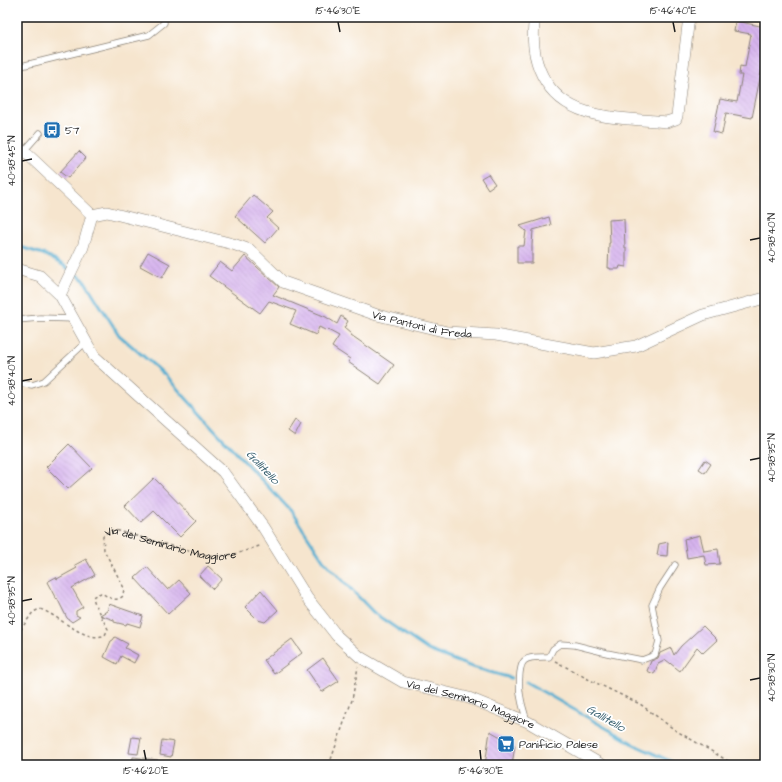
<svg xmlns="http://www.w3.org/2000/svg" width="782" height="782" font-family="'Architects Daughter',sans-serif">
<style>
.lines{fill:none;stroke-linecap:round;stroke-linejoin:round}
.stream{stroke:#52add0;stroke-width:3}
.building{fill:url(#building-back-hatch)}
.lane-casing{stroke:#898075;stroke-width:7}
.street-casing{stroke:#898075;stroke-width:12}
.path{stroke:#898075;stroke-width:1.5;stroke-dasharray:3 3;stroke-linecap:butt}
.lane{stroke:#fff;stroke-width:5.5}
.street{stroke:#fff;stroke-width:11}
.ticks{fill:none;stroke:#1c1c1c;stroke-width:1.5}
.labels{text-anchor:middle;stroke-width:3.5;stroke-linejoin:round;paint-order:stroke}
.poi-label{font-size:11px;fill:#1c1c1c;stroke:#fff;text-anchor:start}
.street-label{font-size:11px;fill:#1c1c1c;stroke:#fff}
.water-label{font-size:12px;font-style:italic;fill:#345d6d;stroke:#fff}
.neatline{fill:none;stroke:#1c1c1c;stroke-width:1.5}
.ticks-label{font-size:10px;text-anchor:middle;fill:#1c1c1c}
</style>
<defs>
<pattern id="building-back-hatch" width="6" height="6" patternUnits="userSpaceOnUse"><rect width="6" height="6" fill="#d6b3ed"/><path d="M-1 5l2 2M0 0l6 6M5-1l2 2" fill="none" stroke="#b799cb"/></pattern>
</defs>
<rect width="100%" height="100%" fill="#fff"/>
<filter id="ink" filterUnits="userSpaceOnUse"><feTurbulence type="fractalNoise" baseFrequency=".025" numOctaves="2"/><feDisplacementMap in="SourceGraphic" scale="8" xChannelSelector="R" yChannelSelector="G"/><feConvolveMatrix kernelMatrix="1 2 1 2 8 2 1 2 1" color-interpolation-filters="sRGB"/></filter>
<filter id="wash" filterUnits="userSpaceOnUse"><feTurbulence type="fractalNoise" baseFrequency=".012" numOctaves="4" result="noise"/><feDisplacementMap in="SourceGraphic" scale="16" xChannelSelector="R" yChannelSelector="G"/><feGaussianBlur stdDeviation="0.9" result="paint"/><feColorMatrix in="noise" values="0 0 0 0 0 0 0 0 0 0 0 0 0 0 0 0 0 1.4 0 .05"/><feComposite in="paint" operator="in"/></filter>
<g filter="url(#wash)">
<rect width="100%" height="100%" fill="#f6e5ce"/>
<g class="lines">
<g class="stream">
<polyline points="17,246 43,254 63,265 84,280 119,335 165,375 212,427 291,511 324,561 374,613 428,650 469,666 511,678"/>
<polyline points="526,682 639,747 679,765"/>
</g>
</g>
<g id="blocks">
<g class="building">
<polygon points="736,21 765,27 765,53 752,118 726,113 722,134 713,132 720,99 737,102 742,75 739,75 740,66 745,67 751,34 734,31"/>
<polygon points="79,151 86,158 68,178 60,172"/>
<polygon points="488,174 495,184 488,189 481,178"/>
<polygon points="253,195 273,212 267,218 278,228 265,243 235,216"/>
<polygon points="549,217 551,225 533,230 532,245 532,263 517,263 517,246 524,246 526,231 520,226"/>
<polygon points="624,219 625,248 626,248 626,267 620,266 619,269 610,269 610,268 608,268 609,243 610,243 609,220"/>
<polygon points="148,252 170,264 162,278 140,266"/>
<polygon points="245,256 279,287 273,295 326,317 337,324 341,316 348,321 344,328 351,334 351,335 394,365 380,384 348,362 350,359 332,347 339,336 326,329 325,330 319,327 316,335 290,324 296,311 269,301 260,313 209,276 220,262 232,271"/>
<polygon points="295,420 301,424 295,436 288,431"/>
<polygon points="69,444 92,468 68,489 46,467"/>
<polygon points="705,460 711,464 705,473 699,469"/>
<polygon points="154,478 196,521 180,537 154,511 141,523 125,506"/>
<polygon points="700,535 704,551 718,549 720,564 706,565 704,555 687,558 684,539"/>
<polygon points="668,542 667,556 657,555 659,544"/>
<polygon points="86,559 95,575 72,588 83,607 76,611 76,615 80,617 72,622 67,618 57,598 56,599 47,582 56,577 57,579 77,568 75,565"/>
<polygon points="208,566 222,579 213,589 199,576"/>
<polygon points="147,567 168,590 179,580 191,593 168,614 135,578"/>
<polygon points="261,590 278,610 265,622 258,620 245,607"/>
<polygon points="109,604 143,616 140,627 127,623 126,625 114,622 114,620 100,615 107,611"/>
<polygon points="703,626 717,640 703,653 697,647 680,671 666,660 658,664 654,674 647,671 651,661 658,658 660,653 671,648 674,655 681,646"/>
<polygon points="115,637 128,644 125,648 138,655 134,663 121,656 117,664 104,657 111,641 113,640"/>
<polygon points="292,639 302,653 274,674 264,660"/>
<polygon points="323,658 339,681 322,692 307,670"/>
<polygon points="490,731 515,745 512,765 485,765"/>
<polygon points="132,737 141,738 138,754 129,753"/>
<polygon points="162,740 174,742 171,757 160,755"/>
<polygon points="133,757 158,760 157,765 132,765"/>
</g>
</g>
</g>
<g filter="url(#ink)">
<use href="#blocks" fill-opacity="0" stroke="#898075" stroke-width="1"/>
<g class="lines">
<defs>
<g id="lane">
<polyline points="17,67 149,35 164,23 164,17"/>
<polyline points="17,144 24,151 40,133"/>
<polyline points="17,320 40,318 75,319"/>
<polyline points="17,383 32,385 44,381 86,342"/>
<path d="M527,721C525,714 522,706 521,699C519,691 518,667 524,661C529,656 542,657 549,657L553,649L560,644L575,645L607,653L642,660L655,655L659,641L652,605L660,588L675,565"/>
</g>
<g id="street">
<path d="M535,17C528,59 544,99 587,112C612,120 641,119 666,122L676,119L677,116L689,17"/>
<polyline points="24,151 92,215 83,247 60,295"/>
<path id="s2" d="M92,215L107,212L233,244L250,250L283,282L377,315L447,332L496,335L594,353L636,346L703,315L765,298"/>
<path id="s3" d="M17,269L40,276L60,295L94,356L223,472L263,527L307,598L337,636L360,657L403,682L469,698L528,722L602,765"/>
</g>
</defs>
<use href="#lane" class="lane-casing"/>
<use href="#street" class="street-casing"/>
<g class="path">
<path id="s1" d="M17,635L33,612L40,609C59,615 85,644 105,635L108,629L96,607L93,598L94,596L101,593C109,597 115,603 123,596L124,588L104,550L103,536C108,531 112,529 119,531L192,552L207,555L221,556L239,553L262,545"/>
<polyline points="555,661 588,679 640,704 675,730 735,765"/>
<polyline points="329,765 352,700 358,667"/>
</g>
<use href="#lane" class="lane"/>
<use href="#street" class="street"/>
</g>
</g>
<path class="ticks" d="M338,22L340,32M673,22L675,32M22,161L32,159M750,240L760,238M22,381L32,379M750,460L760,458M22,601L32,599M750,680L760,678M144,750L146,760M480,750L481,760"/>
<defs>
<symbol id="bus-square" viewBox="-11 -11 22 22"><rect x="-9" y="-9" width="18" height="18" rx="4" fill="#1f6fb2" stroke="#fff"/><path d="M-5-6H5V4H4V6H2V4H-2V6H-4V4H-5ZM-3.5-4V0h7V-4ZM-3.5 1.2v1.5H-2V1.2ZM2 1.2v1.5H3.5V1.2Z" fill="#fff"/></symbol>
<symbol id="supermarket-square" viewBox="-11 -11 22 22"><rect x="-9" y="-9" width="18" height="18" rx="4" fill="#1f6fb2" stroke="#fff"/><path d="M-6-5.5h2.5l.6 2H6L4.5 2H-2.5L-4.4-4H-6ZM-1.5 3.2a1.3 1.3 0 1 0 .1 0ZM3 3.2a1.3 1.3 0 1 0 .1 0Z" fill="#fff"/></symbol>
</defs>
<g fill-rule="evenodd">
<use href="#bus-square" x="42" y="120" width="20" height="20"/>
<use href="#supermarket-square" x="496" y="734" width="20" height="20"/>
</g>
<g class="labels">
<g class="poi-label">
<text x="65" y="134">57</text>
<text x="519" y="748">Panificio Palese</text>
</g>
<g class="street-label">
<text dy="4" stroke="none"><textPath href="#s2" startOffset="355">Via Pantoni di Freda</textPath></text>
<text dy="4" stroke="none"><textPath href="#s1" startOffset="319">Via del Seminario Maggiore</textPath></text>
<text dy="4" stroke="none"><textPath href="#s3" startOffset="647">Via del Seminario Maggiore</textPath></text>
</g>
<g class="water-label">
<text transform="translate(263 467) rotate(47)" y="4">Gallitello</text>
<text transform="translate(606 718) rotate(30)" y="4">Gallitello</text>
</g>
</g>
<rect width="782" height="782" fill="none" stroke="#fff" stroke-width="44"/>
<rect x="22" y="22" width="738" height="738" class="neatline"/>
<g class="ticks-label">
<text x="338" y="14">15°46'30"E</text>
<text x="673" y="14">15°46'40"E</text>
<text transform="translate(11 161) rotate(-90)" y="4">40°38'45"N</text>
<text transform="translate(771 238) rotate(-90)" y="4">40°38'40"N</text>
<text transform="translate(11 381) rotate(-90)" y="4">40°38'40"N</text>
<text transform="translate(771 458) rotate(-90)" y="4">40°38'35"N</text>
<text transform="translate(11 601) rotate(-90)" y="4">40°38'35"N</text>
<text transform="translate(771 678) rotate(-90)" y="4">40°38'30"N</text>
<text x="146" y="774">15°46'20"E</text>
<text x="481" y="774">15°46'30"E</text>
</g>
</svg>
